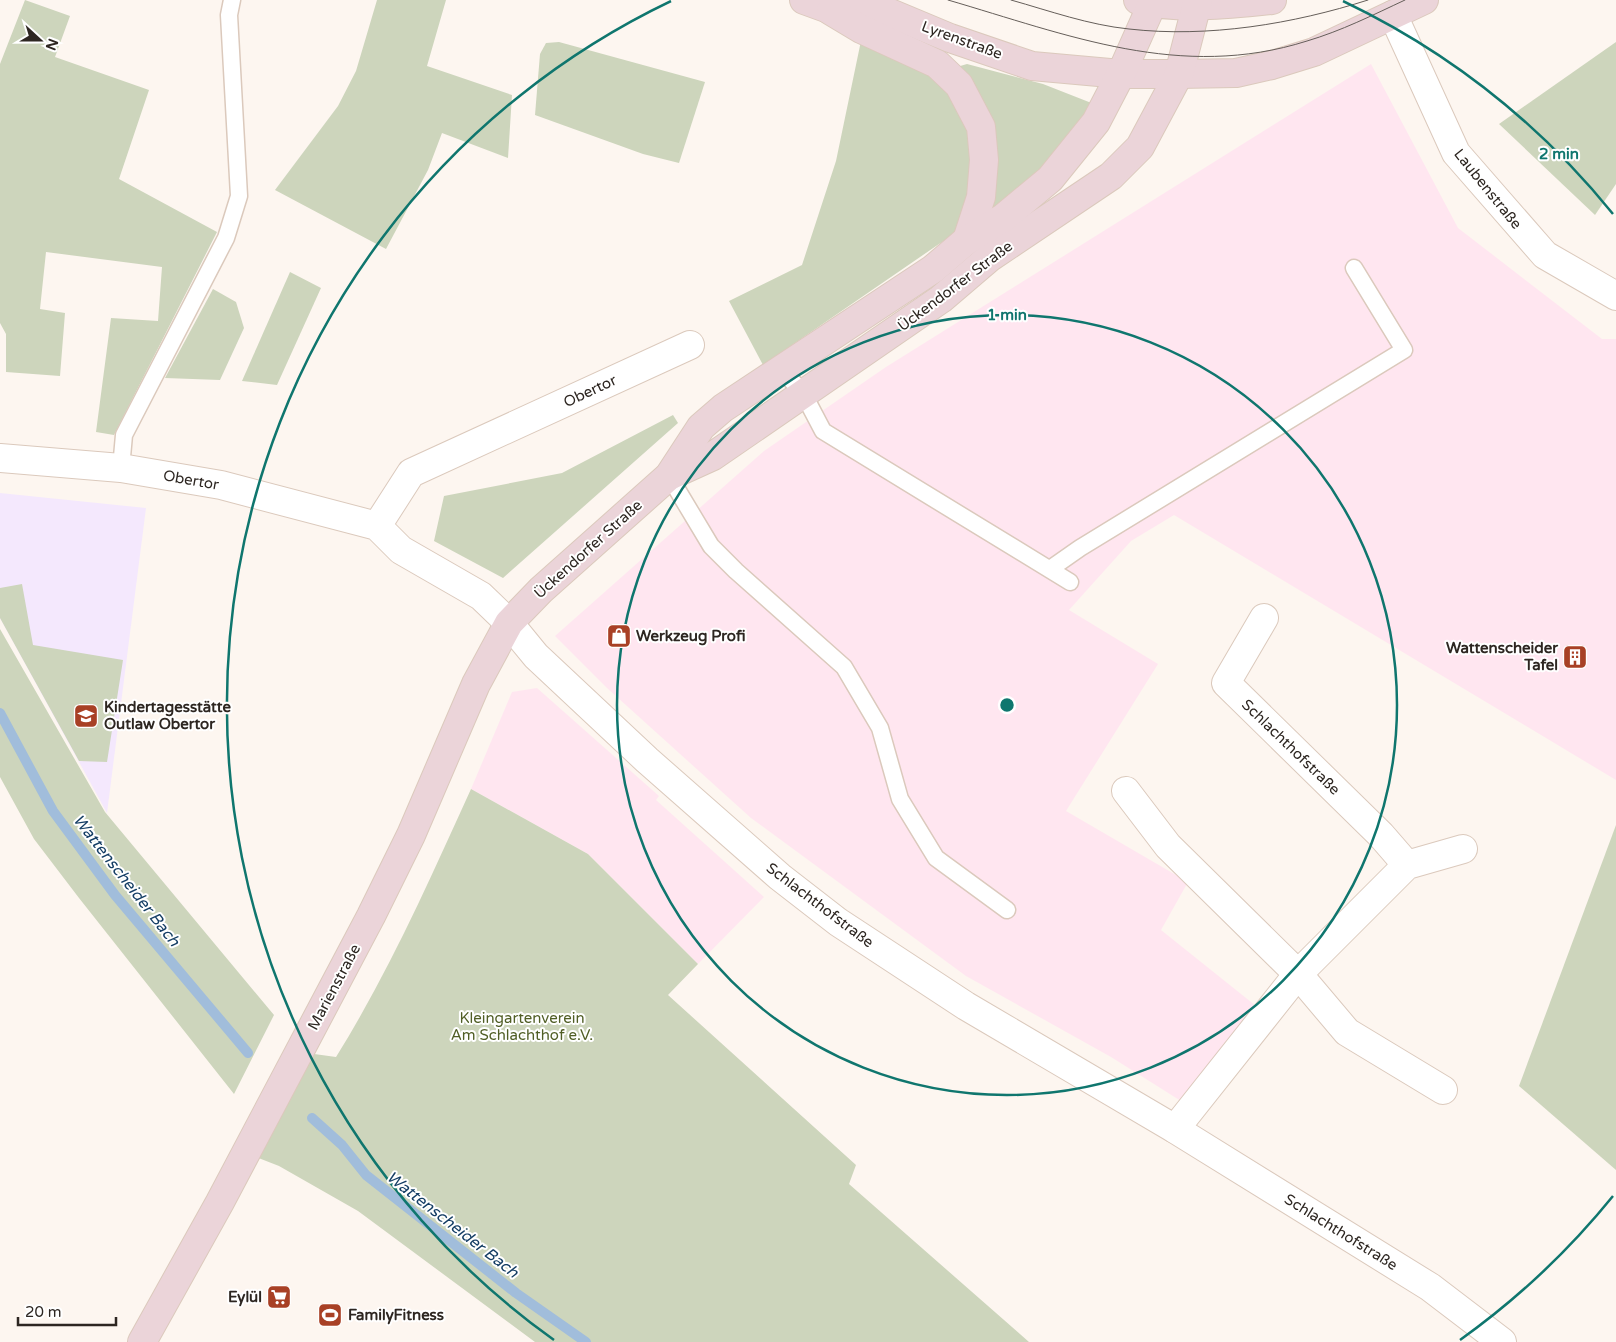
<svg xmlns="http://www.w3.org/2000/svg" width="1616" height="1342" font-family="'Varela Round',sans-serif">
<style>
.industrial{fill:#ffe6f0}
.education{fill:#f4e8fd}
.green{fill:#cdd5bc}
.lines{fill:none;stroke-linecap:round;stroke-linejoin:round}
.stream{stroke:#a1bddb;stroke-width:10}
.lane-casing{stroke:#dbc9bc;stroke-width:19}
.street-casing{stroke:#dbc9bc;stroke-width:30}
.secondary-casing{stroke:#dbc9bc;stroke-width:30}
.lane{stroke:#fff;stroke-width:16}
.street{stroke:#fff;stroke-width:28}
.secondary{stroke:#ebd4d9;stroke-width:28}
.tram{stroke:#655e59;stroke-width:1}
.ring{fill:none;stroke:#0f766e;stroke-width:2.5}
.labels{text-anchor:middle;stroke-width:4;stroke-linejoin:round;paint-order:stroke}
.street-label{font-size:15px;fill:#2d2621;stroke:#fff}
.poi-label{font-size:15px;font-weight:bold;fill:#2d2621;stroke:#fff;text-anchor:start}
.park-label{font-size:15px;fill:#505e25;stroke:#fff}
.water-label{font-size:16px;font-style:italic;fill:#153e65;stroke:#fff}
.centre{fill:#0f766e;stroke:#fff;stroke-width:2.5}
.ring-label{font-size:15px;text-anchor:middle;font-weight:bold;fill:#0f766e;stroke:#fff;stroke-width:4;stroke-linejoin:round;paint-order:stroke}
</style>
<rect width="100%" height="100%" fill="#fdf6f0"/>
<g class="industrial">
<polygon points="1371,64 1458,228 1602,339 1616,339 1616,780 1174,515 1131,541 1069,610 1158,664 1066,811 1188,882 1161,930 1256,1006 1181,1101 1111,1057 966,976 751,818 607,688 555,636 764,451 886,367"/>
<polygon points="537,688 659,796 656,800 764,897 698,964 588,854 471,789 512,692"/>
</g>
<polygon class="education" points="0,493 146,508 107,813 0,618"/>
<g class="green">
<polygon points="25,0 70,16 55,57 149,90 119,179 217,232 114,435 96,432 111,318 158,321 162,267 46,252 40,309 65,313 60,376 6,372 6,334 0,323 0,64"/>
<polygon points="377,0 446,0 427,66 512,95 508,158 442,133 428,170 386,249 275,190 338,106 356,71"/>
<polygon points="862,36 933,74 967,64 1043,84 1094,104 1051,164 993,210 939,244 763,365 729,301 802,265 836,161"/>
<polygon points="559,42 705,82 679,163 643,154 535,115 540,54 546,43"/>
<polygon points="1616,42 1616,184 1595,215 1499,124"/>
<polygon points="290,272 321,288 277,385 242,381"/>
<polygon points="213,289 236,302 244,328 220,380 165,378"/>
<polygon points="673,415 678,423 503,578 434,541 444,496 562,473"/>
<polygon points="22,584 33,645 123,660 107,762 79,761 0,618 0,588"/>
<polygon points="0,629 105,812 274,1015 234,1094 79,898 34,839 0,777"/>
<path d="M471,789L588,854L698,964L668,995L856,1165L849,1184L1029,1342H535L358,1211L279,1166L251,1155L307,1053L336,1057C389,972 430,879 471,789Z"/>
<polygon points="1616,825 1616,1170 1519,1086"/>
</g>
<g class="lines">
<g class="stream">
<polyline points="0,713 53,811 115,895 248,1053"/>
<polyline points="312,1118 342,1145 366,1175 516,1293 586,1342"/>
</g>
<defs>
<g id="lane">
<polyline points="782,370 803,393 823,431 1070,582"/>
<polyline points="121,468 124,435 226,238 239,196 229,15 232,0"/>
<polyline points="669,476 711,546 736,571 844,667 880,728 900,799 936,858 1007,910"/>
<polyline points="1050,569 1080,548 1404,350 1354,268"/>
</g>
<g id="street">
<polyline points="1393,15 1456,153 1545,255 1616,296"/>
<polyline points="0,458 121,468 221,485 377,526 401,550 481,596 509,623 536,656 647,760 780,877 838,922 966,1006 1175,1129 1430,1287 1502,1342"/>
<polyline points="377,526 411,473 690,345"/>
<polyline points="1264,618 1226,683 1381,835 1407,865"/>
<polyline points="1126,791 1168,846 1298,974 1347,1032 1443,1090"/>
<polyline points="1175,1129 1298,974 1407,865 1463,849"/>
</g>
<g id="secondary">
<polyline points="804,0 826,8 890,13 950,38 1032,66 1121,74 1179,74 1236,73 1272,65 1314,52 1424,0"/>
<path d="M1138,0C1182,10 1228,4 1272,0"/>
<polyline points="831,11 861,29 937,64 959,85 981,127 984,160 981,197 967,240"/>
<polyline points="669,476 713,456 941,299 989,258 1111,176 1140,147 1179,74 1198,0"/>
<polyline points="142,1342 220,1202 371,916 411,835 476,684 509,623 541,590 669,476 701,427 723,408 933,269 967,240 1003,218 1050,179 1096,122 1121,74 1154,0"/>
</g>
</defs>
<use href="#lane" class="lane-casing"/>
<use href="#street" class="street-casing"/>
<use href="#secondary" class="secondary-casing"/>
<use href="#lane" class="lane"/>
<use href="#street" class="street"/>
<use href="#secondary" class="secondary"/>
<g class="tram">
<path d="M948,0C1068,35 1181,81 1307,41C1341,31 1373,15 1405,0"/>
<path d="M1011,0C1050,11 1089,25 1129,29C1208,38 1293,24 1368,0"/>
</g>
</g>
<g class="ring">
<circle cx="1007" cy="705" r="390"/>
<path d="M1613 1196A780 780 0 0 1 1460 1340M554 1340A780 780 0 0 1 671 1M1343 1A780 780 0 0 1 1613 214"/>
</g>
<defs>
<symbol id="shop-square" viewBox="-11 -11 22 22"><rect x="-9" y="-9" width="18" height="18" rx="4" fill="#a84025" stroke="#fff"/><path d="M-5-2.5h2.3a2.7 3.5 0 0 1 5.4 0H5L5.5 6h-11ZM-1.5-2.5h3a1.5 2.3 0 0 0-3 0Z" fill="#fff"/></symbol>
<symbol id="building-square" viewBox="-11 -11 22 22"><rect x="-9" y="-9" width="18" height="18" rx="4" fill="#a84025" stroke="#fff"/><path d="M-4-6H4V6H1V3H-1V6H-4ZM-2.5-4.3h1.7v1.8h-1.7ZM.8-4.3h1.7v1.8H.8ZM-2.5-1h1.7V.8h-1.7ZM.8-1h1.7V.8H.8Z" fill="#fff"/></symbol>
<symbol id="school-square" viewBox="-11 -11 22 22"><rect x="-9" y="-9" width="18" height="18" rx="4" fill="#a84025" stroke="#fff"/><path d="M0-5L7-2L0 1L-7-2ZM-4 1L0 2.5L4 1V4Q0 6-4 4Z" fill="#fff"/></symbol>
<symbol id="supermarket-square" viewBox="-11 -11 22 22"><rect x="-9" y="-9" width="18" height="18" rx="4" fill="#a84025" stroke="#fff"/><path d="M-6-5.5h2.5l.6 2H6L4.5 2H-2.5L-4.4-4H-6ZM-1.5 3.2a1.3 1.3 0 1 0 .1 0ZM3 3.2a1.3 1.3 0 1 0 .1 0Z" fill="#fff"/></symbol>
<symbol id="stadium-square" viewBox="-11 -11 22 22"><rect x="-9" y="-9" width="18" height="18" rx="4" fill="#a84025" stroke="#fff"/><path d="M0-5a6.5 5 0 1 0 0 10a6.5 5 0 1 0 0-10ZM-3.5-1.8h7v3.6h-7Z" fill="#fff"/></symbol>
</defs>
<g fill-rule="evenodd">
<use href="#shop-square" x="605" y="622" width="28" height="28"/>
<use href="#building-square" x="1561" y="643" width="28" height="28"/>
<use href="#school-square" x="72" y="702" width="28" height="28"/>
<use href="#supermarket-square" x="265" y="1283" width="28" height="28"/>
<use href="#stadium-square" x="316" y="1301" width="28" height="28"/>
</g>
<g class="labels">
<g class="street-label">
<text transform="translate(962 40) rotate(20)" y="5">Lyrenstraße</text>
<text transform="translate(1488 189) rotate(51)" y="5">Laubenstraße</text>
<text transform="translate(955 286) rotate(-37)" y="5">Ückendorfer Straße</text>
<text transform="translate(590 391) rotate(-25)" y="5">Obertor</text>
<text transform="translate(191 480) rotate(10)" y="5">Obertor</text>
<text transform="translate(588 549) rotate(-42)" y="5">Ückendorfer Straße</text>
<text transform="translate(1291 747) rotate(44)" y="5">Schlachthofstraße</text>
<text transform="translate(820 905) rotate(37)" y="5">Schlachthofstraße</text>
<text transform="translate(334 987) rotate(-62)" y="5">Marienstraße</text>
<text transform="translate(1341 1232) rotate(32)" y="5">Schlachthofstraße</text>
</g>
<g class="poi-label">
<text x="636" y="641">Werkzeug Profi</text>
<text x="1558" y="653" text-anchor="end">Wattenscheider<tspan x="1558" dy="17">Tafel</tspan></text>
<text x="104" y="712">Kindertagesstätte<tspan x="104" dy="17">Outlaw Obertor</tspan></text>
<text x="262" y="1302" text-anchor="end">Eylül</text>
<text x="348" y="1320">FamilyFitness</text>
</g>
<g class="park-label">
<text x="522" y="1023">Kleingartenverein<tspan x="522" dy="17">Am Schlachthof e.V.</tspan></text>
</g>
<g class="water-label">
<text transform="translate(127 880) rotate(52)" y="6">Wattenscheider Bach</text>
<text transform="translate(453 1224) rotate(38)" y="6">Wattenscheider Bach</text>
</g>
</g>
<circle cx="1007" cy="705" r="8" class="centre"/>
<g class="ring-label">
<text x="1559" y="159">2 min</text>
<text x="1007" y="320">1 min</text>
</g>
<g transform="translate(40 40) rotate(111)" stroke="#ffffff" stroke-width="4" paint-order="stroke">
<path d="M0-4L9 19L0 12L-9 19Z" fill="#2d2621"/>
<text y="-8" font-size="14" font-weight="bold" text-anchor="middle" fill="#2d2621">N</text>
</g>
<path d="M18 1317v8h98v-8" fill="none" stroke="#2d2621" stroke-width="2.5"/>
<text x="25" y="1317" font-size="15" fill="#2d2621" stroke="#ffffff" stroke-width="4" paint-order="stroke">20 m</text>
</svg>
